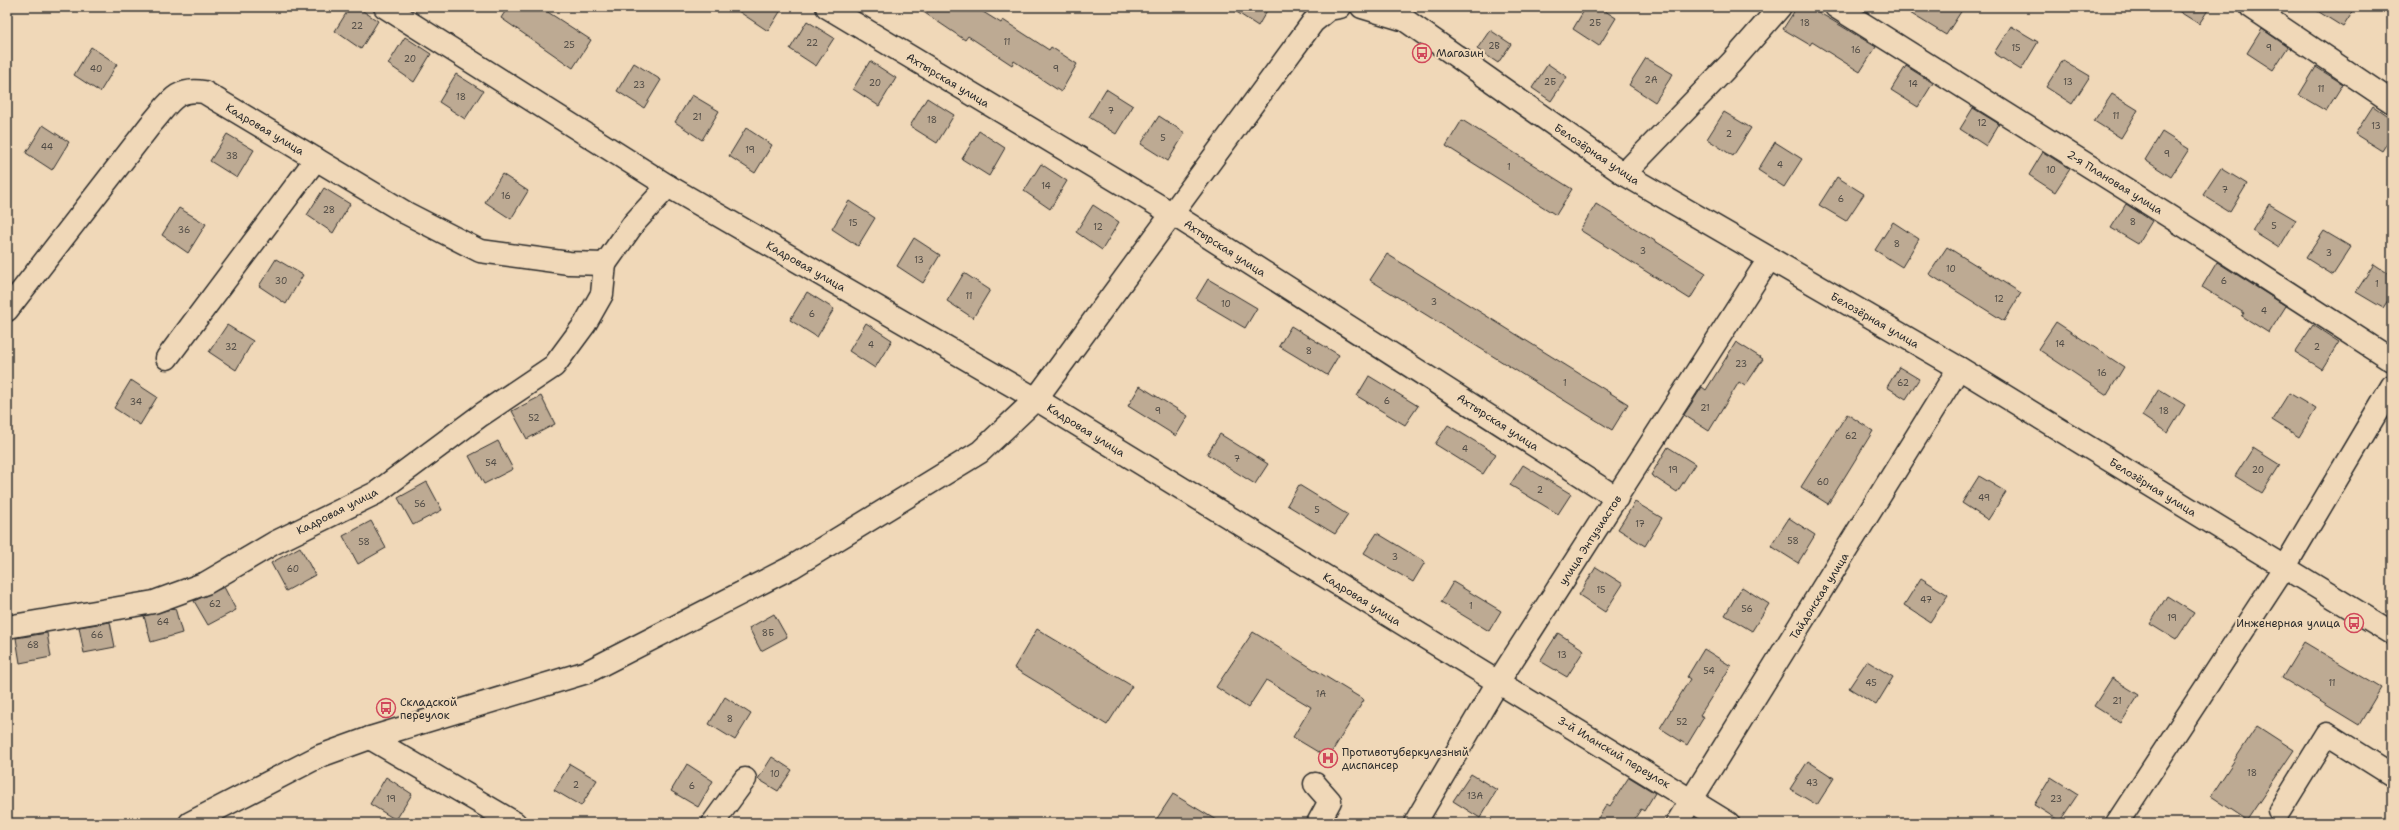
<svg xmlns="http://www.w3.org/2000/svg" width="2399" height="830" font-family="'Shantell Sans',sans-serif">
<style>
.building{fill:#bdaa93;stroke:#2b2b2b}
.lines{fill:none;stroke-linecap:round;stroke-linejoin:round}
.minor-casing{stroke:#2b2b2b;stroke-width:25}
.minor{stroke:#f0d8b8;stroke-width:22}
.labels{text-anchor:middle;stroke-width:4;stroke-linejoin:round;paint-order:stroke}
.number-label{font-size:9px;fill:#504b45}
.poi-label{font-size:11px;fill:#2b2b2b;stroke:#f0d8b8;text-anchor:start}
.street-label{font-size:11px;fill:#2b2b2b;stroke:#f0d8b8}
</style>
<rect width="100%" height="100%" fill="#f0d8b8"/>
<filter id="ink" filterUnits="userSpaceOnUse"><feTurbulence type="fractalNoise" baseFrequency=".025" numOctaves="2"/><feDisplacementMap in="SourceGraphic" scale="8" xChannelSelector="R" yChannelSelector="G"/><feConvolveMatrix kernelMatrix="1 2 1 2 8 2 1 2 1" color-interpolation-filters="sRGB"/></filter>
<g filter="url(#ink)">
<g class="building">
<polygon points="350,7 357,7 378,21 361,49 335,31"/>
<polygon points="508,7 540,7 591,40 573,68 501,18"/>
<polygon points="732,7 783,7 768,31"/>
<polygon points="916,7 975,7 1001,23 1003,20 1049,50 1051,47 1077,64 1061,92 1014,61 1012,65 968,36 965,40"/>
<polygon points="1229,7 1269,7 1258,26"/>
<polygon points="1586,7 1599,7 1616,18 1599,46 1573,29"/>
<polygon points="1797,7 1810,7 1876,47 1860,72 1812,42 1810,45 1783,29"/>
<polygon points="1900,7 1964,7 1946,35"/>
<polygon points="2172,7 2210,7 2199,24"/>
<polygon points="2311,7 2356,7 2343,27"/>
<polygon points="807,21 834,38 816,66 790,49"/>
<polygon points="2011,26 2038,42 2021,70 1994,53"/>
<polygon points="2262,29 2288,47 2273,70 2247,53"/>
<polygon points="1490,30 1511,44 1498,63 1477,49"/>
<polygon points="405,37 431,54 414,82 388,64"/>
<polygon points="91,47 117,64 100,92 74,75"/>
<polygon points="1646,58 1673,74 1655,102 1629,85"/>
<polygon points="2063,60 2090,76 2072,104 2046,87"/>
<polygon points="870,61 896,78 879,106 853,89"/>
<polygon points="634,63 661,80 644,108 617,91"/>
<polygon points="1548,64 1567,77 1551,101 1532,88"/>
<polygon points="1906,66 1933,83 1918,107 1891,90"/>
<polygon points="2316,67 2343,84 2326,111 2299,95"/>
<polygon points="456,74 483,91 465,119 439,102"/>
<polygon points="1106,89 1133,106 1116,134 1089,117"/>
<polygon points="2112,94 2138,110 2121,138 2094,121"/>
<polygon points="692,95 719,111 702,140 675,122"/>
<polygon points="927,98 954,115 937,143 910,126"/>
<polygon points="2373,106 2392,119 2392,135 2382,151 2355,134"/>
<polygon points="1973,108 1999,124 1986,146 1960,129"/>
<polygon points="1724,112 1751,128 1733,156 1707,139"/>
<polygon points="1159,116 1185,133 1168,161 1141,144"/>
<polygon points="1462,120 1572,189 1556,215 1446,146"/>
<polygon points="43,125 69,142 52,170 26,153"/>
<polygon points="746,128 772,145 755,173 729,156"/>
<polygon points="979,131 1005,148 989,176 962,159"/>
<polygon points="2162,132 2189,149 2171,177 2145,160"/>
<polygon points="227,134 254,150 237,178 210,161"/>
<polygon points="1775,142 1802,159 1784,187 1758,170"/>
<polygon points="2043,152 2070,169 2055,192 2029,175"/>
<polygon points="1041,164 1067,181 1050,209 1024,191"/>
<polygon points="2221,168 2247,184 2230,212 2203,195"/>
<polygon points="502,174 528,191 511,219 485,202"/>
<polygon points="1837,177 1864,194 1846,221 1819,205"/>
<polygon points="324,188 350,204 333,233 307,215"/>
<polygon points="849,201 875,218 858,246 832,229"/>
<polygon points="1596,204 1706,273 1690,299 1580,230"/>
<polygon points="2126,204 2152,221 2138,244 2111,228"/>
<polygon points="2269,204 2296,220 2279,248 2252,231"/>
<polygon points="1093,205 1119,222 1102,250 1076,232"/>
<polygon points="179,208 206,224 188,253 162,235"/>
<polygon points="1893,222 1919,239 1902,267 1875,250"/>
<polygon points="2324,231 2351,247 2333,275 2306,258"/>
<polygon points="914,238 940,255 923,283 897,266"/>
<polygon points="1947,247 2021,293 2004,321 1929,274"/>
<polygon points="1387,254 1628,404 1612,430 1370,280"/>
<polygon points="276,259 303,275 286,304 259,286"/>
<polygon points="2217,262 2286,306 2269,333 2242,316 2244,313 2202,287"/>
<polygon points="2374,264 2392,276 2392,294 2383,308 2356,292"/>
<polygon points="964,273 990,290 973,318 947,301"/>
<polygon points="1208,279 1257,308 1245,328 1196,299"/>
<polygon points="807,292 834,309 817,337 790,320"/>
<polygon points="2056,322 2124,367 2107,395 2038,349"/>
<polygon points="866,323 892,340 875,368 849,351"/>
<polygon points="227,325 253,341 236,370 209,352"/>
<polygon points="2313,325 2339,342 2322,369 2295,352"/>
<polygon points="1291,326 1339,355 1327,375 1279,346"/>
<polygon points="1736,342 1763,359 1745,386 1739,382 1709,431 1684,415 1702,387 1706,390"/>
<polygon points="1899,367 1919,379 1906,399 1887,387"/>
<polygon points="1369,376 1418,406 1405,425 1357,396"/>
<polygon points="131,380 157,397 140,425 114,408"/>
<polygon points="1140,386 1188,416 1176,436 1128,406"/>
<polygon points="2159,389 2185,405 2168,433 2142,416"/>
<polygon points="2289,393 2316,409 2299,437 2272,420"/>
<polygon points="541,396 555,424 527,439 512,411"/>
<polygon points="1847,414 1873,431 1828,504 1801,487"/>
<polygon points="1448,425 1496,454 1483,474 1435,444"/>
<polygon points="1220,434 1268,464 1255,484 1207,454"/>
<polygon points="498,441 513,469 484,484 469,456"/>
<polygon points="1668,447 1695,464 1677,492 1651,475"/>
<polygon points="2253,448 2280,465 2262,493 2235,476"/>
<polygon points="1523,465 1571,494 1558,514 1510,485"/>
<polygon points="1979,476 2006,492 1988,520 1962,503"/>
<polygon points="427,482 442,510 413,525 398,498"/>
<polygon points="1299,485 1348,515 1335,534 1287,505"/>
<polygon points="1635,502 1662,518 1645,546 1618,529"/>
<polygon points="1789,518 1815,535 1798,563 1771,546"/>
<polygon points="371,521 386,548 358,564 343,536"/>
<polygon points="1377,533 1425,562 1413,582 1364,553"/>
<polygon points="300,547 315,575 286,591 271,563"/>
<polygon points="1596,567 1623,584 1605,612 1579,595"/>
<polygon points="1921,578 1948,595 1930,622 1904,605"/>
<polygon points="1453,582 1501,611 1489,631 1441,602"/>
<polygon points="224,587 236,610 208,625 194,601"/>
<polygon points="1742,587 1769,604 1752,631 1725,615"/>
<polygon points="2167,596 2194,613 2176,640 2150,624"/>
<polygon points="175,608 182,633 151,642 144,616"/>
<polygon points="774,614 787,637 761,651 749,628"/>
<polygon points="110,622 115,647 84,653 79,627"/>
<polygon points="1037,629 1132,686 1107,725 1014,668"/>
<polygon points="1253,632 1364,700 1328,758 1293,737 1311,707 1266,680 1248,708 1216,687"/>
<polygon points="47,633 51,657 20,663 16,638"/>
<polygon points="1558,633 1584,650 1567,677 1540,661"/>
<polygon points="2304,642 2381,688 2359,725 2282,678"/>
<polygon points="1704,649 1731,666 1700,715 1704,717 1687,745 1660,728 1690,679 1687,677"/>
<polygon points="1867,661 1893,677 1876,705 1849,688"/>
<polygon points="2112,678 2139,695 2121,723 2094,706"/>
<polygon points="725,697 751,714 735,740 709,724"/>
<polygon points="2257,726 2294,750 2247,820 2211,796"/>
<polygon points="772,757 792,770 778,791 758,779"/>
<polygon points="1808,761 1834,778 1817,805 1790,789"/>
<polygon points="570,764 597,780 581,806 554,790"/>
<polygon points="687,764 713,781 698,807 671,791"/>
<polygon points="1471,774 1497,790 1480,818 1453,801"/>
<polygon points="386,777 412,794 396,820 370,804"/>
<polygon points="1629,777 1655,793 1644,811 1641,809 1632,823 1595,823 1607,804 1610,806"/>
<polygon points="2051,777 2078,794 2060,821 2034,805"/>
<polygon points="1173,794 1221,823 1154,823"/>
</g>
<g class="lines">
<defs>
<g id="minor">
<polyline points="385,7 668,186 1036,399 1728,823"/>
<polyline points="827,7 1171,213 1617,498"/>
<polyline points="1362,7 1405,20 1624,174 1959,368 2392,633"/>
<polyline points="1836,7 2194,232 2392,360"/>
<polyline points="2251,7 2392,102"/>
<polyline points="1624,174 1731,63 1780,7"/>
<path d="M7,310L151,124C169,104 175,87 204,92L406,213L480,251L569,263L605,264L634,223L668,186"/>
<polyline points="167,358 316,159"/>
<polyline points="7,627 154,602 206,583 274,543 376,493 481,415 554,366 585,324 602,294 605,264"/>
<polyline points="370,738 515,823"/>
<polyline points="1315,784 1330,801 1318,823"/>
<polyline points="2280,810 2327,734 2392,775"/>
<polyline points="190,823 320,756 370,738 587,672 792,567 980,452 1036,399 1313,22 1329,9 1340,7"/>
<polyline points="713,823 745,779"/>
<polyline points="1415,823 1498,682 1769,259"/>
<polyline points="1677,823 1959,368"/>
<polyline points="2117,823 2284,568 2392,386"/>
</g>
</defs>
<use href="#minor" class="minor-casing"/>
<use href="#minor" class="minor"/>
</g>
</g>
<defs>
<symbol id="bus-ring" viewBox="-11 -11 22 22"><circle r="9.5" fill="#f0d8b8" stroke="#d1495b" stroke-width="1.5"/><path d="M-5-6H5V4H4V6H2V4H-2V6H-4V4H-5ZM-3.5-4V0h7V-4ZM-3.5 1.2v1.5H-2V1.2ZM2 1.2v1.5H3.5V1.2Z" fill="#d1495b"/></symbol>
<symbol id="hospital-ring" viewBox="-11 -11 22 22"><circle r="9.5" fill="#f0d8b8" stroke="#d1495b" stroke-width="1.5"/><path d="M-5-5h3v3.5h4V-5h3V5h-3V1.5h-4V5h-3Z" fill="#d1495b"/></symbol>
</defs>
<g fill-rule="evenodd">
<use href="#bus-ring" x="1411" y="42" width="22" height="22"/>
<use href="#bus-ring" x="2343" y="612" width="22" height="22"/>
<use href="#bus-ring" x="375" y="697" width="22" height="22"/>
<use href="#hospital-ring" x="1317" y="747" width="22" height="22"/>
</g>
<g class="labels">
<g class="number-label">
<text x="1595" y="26">2Б</text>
<text x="1805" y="26">18</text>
<text x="357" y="29">22</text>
<text x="1007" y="45">11</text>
<text x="812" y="46">22</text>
<text x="569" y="48">25</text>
<text x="1494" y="49">2В</text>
<text x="2016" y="51">15</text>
<text x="2269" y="51">9</text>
<text x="1856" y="53">16</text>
<text x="410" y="62">20</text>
<text x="96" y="72">40</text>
<text x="1056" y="72">9</text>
<text x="1651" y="83">2А</text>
<text x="1550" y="85">2Б</text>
<text x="2068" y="85">13</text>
<text x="875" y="86">20</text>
<text x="1913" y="87">14</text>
<text x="639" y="88">23</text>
<text x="2321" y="92">11</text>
<text x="461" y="100">18</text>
<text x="1111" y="114">7</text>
<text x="2116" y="119">11</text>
<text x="697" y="120">21</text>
<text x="932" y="123">18</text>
<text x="1982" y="126">12</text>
<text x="2376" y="129">13</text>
<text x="1729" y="137">2</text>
<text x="1163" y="141">5</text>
<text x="47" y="150">44</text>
<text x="750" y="153">19</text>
<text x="2167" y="157">9</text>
<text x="232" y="159">38</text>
<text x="1780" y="168">4</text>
<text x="1509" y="170">1</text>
<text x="2051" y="173">10</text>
<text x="1046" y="189">14</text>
<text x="2225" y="193">7</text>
<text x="506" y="199">16</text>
<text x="1841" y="202">6</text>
<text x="329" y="213">28</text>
<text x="2133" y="225">8</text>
<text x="853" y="226">15</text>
<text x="2274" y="229">5</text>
<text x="1098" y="230">12</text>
<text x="184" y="233">36</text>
<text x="1897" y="247">8</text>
<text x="1643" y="254">3</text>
<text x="2329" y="256">3</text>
<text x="919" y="263">13</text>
<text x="1951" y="272">10</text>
<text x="281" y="284">30</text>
<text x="2224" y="284">6</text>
<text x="2377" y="287">1</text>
<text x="969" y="299">11</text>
<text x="1999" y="302">12</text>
<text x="1434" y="305">3</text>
<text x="1226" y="307">10</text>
<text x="2264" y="314">4</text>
<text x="812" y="317">6</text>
<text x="2060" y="347">14</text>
<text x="871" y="348">4</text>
<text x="231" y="350">32</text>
<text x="2317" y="350">2</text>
<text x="1309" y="354">8</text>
<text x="1741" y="367">23</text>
<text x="2102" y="376">16</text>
<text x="1565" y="386">1</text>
<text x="1903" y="386">62</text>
<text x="1387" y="404">6</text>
<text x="136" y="405">34</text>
<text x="1705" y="411">21</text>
<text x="1158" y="414">9</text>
<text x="2164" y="414">18</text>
<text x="534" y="421">52</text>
<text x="1851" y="439">62</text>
<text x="1465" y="452">4</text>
<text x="1237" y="462">7</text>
<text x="491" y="466">54</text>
<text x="1673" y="473">19</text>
<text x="2258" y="473">20</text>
<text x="1823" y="485">60</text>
<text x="1540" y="493">2</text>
<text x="1984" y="501">49</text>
<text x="420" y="507">56</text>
<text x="1317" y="513">5</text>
<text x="1640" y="527">17</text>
<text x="1793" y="544">58</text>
<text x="364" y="545">58</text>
<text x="1395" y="560">3</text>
<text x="293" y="572">60</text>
<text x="1601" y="593">15</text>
<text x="1926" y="603">47</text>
<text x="215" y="607">62</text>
<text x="1471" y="609">1</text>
<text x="1747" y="612">56</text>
<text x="2172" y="621">19</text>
<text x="163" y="625">64</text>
<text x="768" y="636">8Б</text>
<text x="97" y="638">66</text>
<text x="33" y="648">68</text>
<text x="1562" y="658">13</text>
<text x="1709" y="674">54</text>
<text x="1871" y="686">45</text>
<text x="2332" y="686">11</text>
<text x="1321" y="697">1А</text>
<text x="2117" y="704">21</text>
<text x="730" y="722">8</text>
<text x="1682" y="725">52</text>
<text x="2252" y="776">18</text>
<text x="775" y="777">10</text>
<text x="1812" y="786">43</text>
<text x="576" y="788">2</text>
<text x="692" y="789">6</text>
<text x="1475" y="799">13А</text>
<text x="391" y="802">19</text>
<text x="2056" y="802">23</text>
</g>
<g class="poi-label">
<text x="1436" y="57">Магазин</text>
<text x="2340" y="627" text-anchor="end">Инженерная улица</text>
<text x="400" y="706">Складской<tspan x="400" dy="13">переулок</tspan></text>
<text x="1342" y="756">Противотуберкулезный<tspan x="1342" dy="13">диспансер</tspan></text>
</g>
<g class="street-label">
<text transform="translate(948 80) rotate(31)" y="4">Ахтырская улица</text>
<text transform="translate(265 129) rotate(31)" y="4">Кадровая улица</text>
<text transform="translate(1597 154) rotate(34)" y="4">Белозёрная улица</text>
<text transform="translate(2115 182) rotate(32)" y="4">2-я Плановая улица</text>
<text transform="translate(1225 248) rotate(33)" y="4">Ахтырская улица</text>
<text transform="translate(806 266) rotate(30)" y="4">Кадровая улица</text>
<text transform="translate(1875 320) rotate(30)" y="4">Белозёрная улица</text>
<text transform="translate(1498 422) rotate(33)" y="4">Ахтырская улица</text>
<text transform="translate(1086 430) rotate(32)" y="4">Кадровая улица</text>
<text transform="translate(2153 487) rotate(32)" y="4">Белозёрная улица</text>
<text transform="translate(337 511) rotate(-27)" y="4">Кадровая улица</text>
<text transform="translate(1590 540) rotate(-57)" y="4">улица Энтузиастов</text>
<text transform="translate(1819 596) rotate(-58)" y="4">Тайдонская улица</text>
<text transform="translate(1362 599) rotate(32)" y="4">Кадровая улица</text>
<text transform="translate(1614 752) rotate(31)" y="4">3-й Иланский переулок</text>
</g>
</g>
<rect width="2399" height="830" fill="none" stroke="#f0d8b8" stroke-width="24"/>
<rect x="12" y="12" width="2375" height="806" fill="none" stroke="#2b2b2b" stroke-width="1.5" filter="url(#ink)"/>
</svg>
